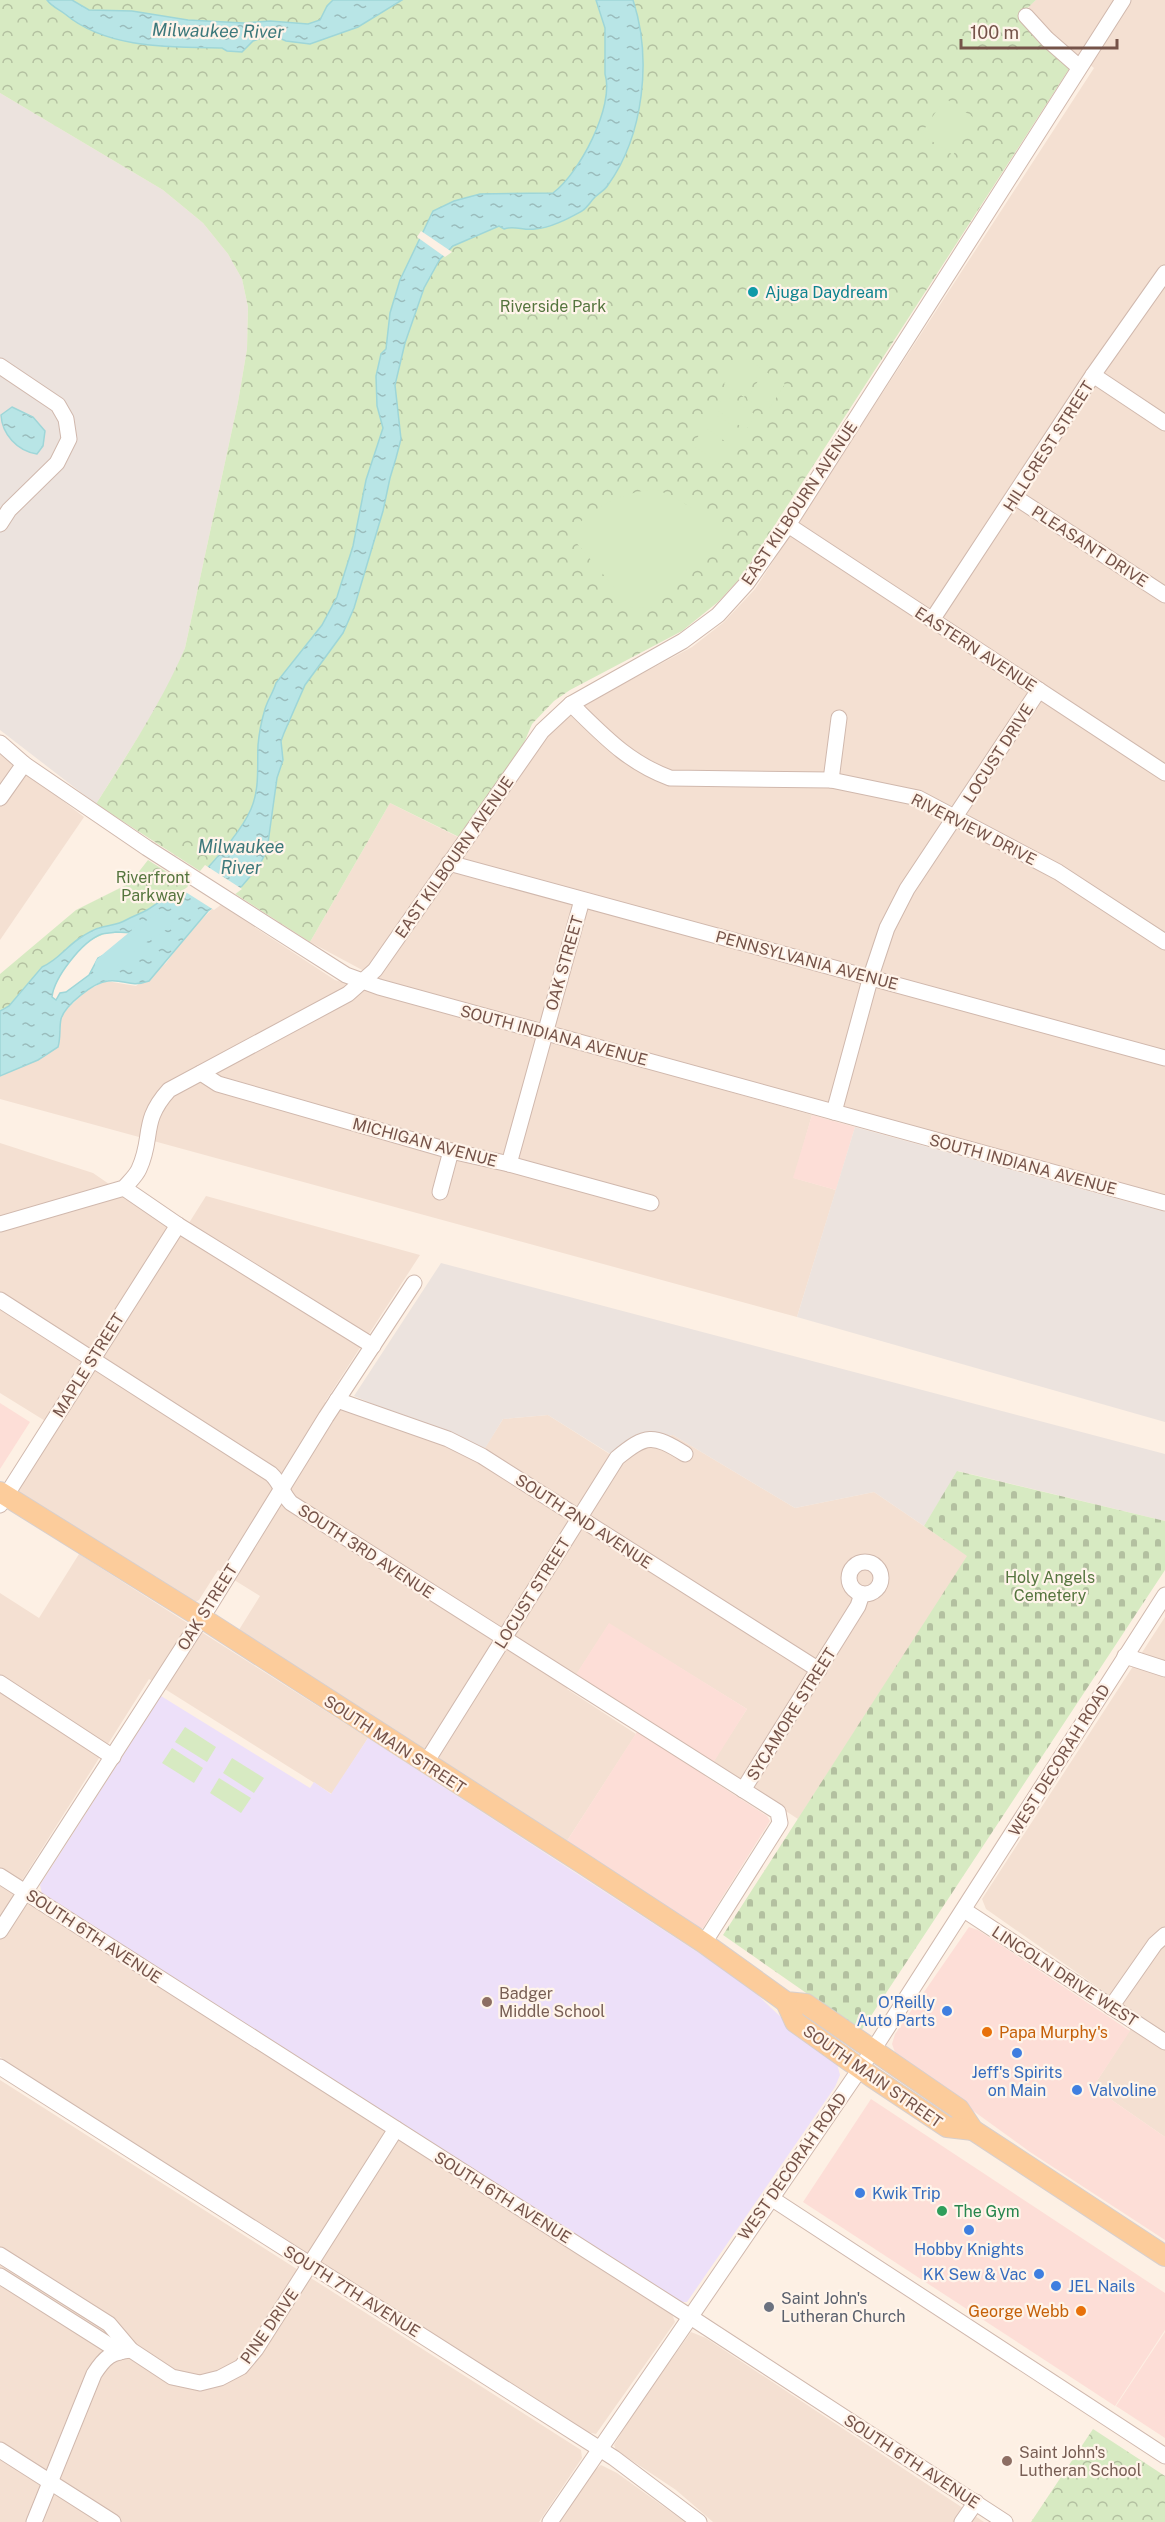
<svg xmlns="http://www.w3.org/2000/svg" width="1165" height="2522" font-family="'Public Sans',sans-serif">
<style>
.residential{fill:#f4e0d2}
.commercial{fill:#fdded7}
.industrial{fill:#ece3de}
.education{fill:#ede0f9}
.cemetery{fill:url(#cemetery-stones)}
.park{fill:url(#park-crowns)}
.garden{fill:#d7eac2}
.water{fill:url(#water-ripples);stroke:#9ed6d8;stroke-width:1.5;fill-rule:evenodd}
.pier{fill:#fdf0e4}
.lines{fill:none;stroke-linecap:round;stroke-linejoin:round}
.river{stroke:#b8e5e6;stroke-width:18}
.minor-casing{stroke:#d0b8ad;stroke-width:17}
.major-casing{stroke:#d8cfcc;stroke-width:22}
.minor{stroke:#fff;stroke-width:15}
.major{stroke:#fccc9b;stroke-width:20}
.culture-dot{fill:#0f9aa8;stroke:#fff4ea;stroke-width:2}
.education-dot{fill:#8d6e63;stroke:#fff4ea;stroke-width:2}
.shop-dot{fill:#3f7fe0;stroke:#fff4ea;stroke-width:2}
.food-dot{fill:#e8710a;stroke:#fff4ea;stroke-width:2}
.leisure-dot{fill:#2e9e5b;stroke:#fff4ea;stroke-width:2}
.worship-dot{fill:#6b7280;stroke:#fff4ea;stroke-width:2}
.labels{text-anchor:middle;stroke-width:4.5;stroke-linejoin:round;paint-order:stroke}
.culture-label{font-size:16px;fill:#0d838f;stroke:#fff4ea;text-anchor:start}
.park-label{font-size:16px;fill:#55753e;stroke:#fff4ea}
.street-label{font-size:16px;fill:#755349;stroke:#fff4ea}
.education-label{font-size:16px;fill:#785e54;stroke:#fff4ea;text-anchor:start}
.shop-label{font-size:16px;fill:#366cbe;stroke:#fff4ea;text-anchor:start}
.food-label{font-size:16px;fill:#c56008;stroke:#fff4ea;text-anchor:start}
.leisure-label{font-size:16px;fill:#27864d;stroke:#fff4ea;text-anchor:start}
.worship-label{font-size:16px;fill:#5b616d;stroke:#fff4ea;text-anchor:start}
.water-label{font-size:18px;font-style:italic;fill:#3c787b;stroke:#fff4ea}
</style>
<defs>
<pattern id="cemetery-stones" width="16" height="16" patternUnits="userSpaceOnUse" patternTransform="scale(1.5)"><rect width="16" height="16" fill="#d7eac2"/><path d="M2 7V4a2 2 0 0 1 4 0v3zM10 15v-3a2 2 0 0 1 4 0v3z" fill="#b3c0a0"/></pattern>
<pattern id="park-crowns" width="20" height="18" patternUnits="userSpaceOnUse" patternTransform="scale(1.5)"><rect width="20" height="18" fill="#d7eac2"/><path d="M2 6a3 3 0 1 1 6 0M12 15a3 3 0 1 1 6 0" fill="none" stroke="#b3c0a0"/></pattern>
<pattern id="water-ripples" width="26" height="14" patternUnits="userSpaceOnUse" patternTransform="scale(1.5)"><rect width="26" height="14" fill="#b8e5e6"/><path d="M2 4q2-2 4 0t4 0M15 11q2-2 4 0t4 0" fill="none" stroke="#9abcbc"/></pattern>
</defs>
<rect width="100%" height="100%" fill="#fdf0e4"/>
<g class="residential">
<polygon points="1036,0 1165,0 1165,1195 379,979 310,942 390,803 470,843 528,761 560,720 595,699 692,647 724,622 755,589 1094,68 1049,33 1028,7"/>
<polygon points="0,753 84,817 0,940"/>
<polygon points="218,903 335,980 812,1115 794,1178 836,1190 797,1317 0,1099 0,1076 38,1060 60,1026 61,1018 67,1009 87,990 106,981 136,986 166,963 189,932"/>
<polygon points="0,1143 93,1173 182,1234 206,1196 420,1255 325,1402 441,1442 476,1462 503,1419 548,1415 619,1460 633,1441 673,1435 795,1508 874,1492 968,1556 798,1819 712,1763 747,1709 609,1624 567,1689 636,1734 565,1844 237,1633 260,1596 218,1570 199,1600 193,1603 17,1491 55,1427 0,1393"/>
<polygon points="79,1554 368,1738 332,1794 149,1679 14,1893 672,2314 675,2322 596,2434 587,2432 0,2057 0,1593 39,1618"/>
<polygon points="1165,1617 1165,2137 1093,2087 1139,2016 986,1909 982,1899"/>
<polygon points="0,2080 581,2450 582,2458 539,2522 0,2522"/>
<polygon points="691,2332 706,2338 984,2522 713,2522 676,2490 616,2450 614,2445 632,2415"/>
<polygon points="601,2465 617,2473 685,2522 560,2522 594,2471"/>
</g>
<g class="commercial">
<polygon points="812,1115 855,1127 836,1190 793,1178"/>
<polygon points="0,1403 30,1422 0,1469"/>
<polygon points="609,1623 747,1709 705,1776 767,1816 770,1821 703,1928 699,1928 565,1844 644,1721 575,1676"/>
<polygon points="969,1927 978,1930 1130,2031 1093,2087 1165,2137 1165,2240 1030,2152 896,2055 892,2044 895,2034"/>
<polygon points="871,2099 1165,2293 1165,2330 1115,2406 803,2202"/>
<polygon points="1165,2332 1165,2438 1116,2406"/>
</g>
<g class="industrial">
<polygon points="0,93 163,190 203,223 228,254 242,279 248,307 247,349 238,402 185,648 169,686 152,715 96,804 0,730"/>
<polygon points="855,1127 1165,1212 1165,1422 797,1317"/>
<polygon points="441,1263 1165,1454 1165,1521 958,1471 924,1526 874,1492 795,1508 673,1435 633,1441 620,1460 548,1415 503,1419 484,1450 354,1396"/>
</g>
<polygon class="education" points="161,1696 310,1788 314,1782 331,1794 368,1738 745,1983 784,2020 836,2060 840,2075 835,2087 687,2302 680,2302 42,1894 40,1885"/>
<polygon class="cemetery" points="957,1471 1165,1521 1165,1570 861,2031 723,1935 967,1556 924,1526"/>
<g class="park">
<path d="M0,0H1036L1020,15L1068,65L1069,69L742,576L718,602L682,631L570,690L554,701L532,724L524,743L459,837L390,803L310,942L96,804C128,753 161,704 185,648L238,402L247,349L248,307L242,279L228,254L203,223L163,190L0,93Z"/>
<polygon points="148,860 189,886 153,911 72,949 0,1027 0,974 76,910 130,883"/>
<polygon points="1093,2429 1165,2476 1165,2522 1031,2522"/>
</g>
<g class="garden">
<polygon points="945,98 977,120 953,155 921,134"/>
<polygon points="742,356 762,369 744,397 724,384"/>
<polygon points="764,371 785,384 767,412 747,399"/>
<polygon points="725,395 756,415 746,430 715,409"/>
<polygon points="713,413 744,433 735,448 704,427"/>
<polygon points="702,431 732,451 723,466 692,445"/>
<path d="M654,489C683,499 703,515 724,537L652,608L631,607L568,533C597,506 614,495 654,489Z"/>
<polygon points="185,1727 216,1747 207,1762 175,1742"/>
<polygon points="172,1748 203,1768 194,1783 162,1763"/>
<polygon points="232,1758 264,1778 254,1793 223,1773"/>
<polygon points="219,1778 251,1798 241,1813 210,1793"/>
</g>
<g class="water">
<path d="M47,0H72L89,10L132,11L188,20L244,23L270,21L308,24L320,20L327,6L333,0H402L358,27L310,44L286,41L277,37L261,38L253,41L242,52L227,51L222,48C169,47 107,49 65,14C59,9 52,7 47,0Z"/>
<path d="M596,0H633C652,58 644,135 608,185C605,190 599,193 595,197C590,202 588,207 582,211C569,218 551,228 535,229C524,231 514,225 504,229L499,226L453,246L440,259L424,288L405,343L395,385L401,439L396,458L390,478L383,511L354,608L343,633L305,685L284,733L281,741L283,760L277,778L267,850L259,866L242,886L208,911L149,981C129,988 126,979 108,981C94,982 65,1005 61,1019C59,1028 61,1037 58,1047L38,1060L0,1076V1011L9,1006L42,967C59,960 67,945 83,936C88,933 94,929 99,928C108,925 118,925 126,920C133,916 140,914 147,910C154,906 159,901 167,898L171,900L180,894L186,893C206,868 239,837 251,809C260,788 257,766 258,745C259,734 262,719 265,709C268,699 273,693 276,683L322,625L337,597L353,546L366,480L383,428L377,406L376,376L381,354L386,349L390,313L400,280L433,211L454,201L480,194L553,193C579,174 615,106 605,74V28ZM116,932L153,934L152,937L134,947L114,950L98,958L89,975L66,992L60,993L56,1000L52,997C54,978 82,941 102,934C106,933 112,933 116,932Z"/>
<path d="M12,407L33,417L45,431L43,446L37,454C17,451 2,434 1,415Z"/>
</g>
<g class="pier">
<polygon points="421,231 452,252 445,257 417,237"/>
<polygon points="205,865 242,889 214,910 184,891"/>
</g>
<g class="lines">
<polyline class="river" points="104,965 139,936 163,921"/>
<defs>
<g id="minor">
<polyline points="1026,16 1047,39 1079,67"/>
<polyline points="0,366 58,405 66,419 69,439 57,463 9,510 0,524"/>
<polyline points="1093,375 1165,423"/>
<polyline points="1015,497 1165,595"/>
<polyline points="788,525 1165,773"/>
<polyline points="932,620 1093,375 1165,273"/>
<path d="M571,704C603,735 627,762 670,778L831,780L918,798L1058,872L1165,942"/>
<polyline points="0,743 24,764 147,848 346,975 379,987 1165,1203"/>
<polyline points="831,780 839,718"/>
<polyline points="0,798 24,764"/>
<polyline points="449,863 1165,1058"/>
<polyline points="201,1073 218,1084 451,1151 509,1164 651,1203"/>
<polyline points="834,1112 871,976 887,928 907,889 1039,690"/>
<polyline points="509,1164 582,900"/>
<polyline points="124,1188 178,1225 373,1346"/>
<polyline points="440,1192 451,1151"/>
<path d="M0,1224L124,1188C129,1182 136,1176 139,1169C154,1137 140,1122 169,1090L348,994L375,970L542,731L571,704L683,641L718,615L747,583L788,525L1123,0"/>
<path d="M0,1300L271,1474C281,1483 282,1494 291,1503L778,1812L780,1823L704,1943"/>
<polyline points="337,1400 448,1439 482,1456 819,1670"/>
<polyline points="0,1505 178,1225"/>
<circle cx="865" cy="1578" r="16"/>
<polyline points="1125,1656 1165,1669"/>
<polyline points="0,1683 113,1757"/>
<path d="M425,1764L617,1458C646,1434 653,1434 685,1454"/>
<polyline points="743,1790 858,1606 862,1594"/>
<polyline points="0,1876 689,2316 1005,2522"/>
<polyline points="964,1910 1165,2042"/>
<polyline points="0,1931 210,1605 326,1417 414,1283"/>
<polyline points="1111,2007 1155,1944 1165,1935"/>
<polyline points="0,2067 614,2458 699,2522"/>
<polyline points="771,2198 1165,2456"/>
<polyline points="0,2255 109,2324 131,2350 172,2377 200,2383 220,2378 241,2367 256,2349 396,2129"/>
<polyline points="0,2276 120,2352"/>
<polyline points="0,2450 113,2522"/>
<path d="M34,2522L94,2374C105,2357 111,2352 131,2350"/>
<polyline points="550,2522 873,2050 1165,1595"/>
<polyline points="962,2522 976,2502"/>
</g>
<g id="major">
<polyline points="0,1492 202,1618 582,1863 704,1943 786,2002 806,2004 959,2109 973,2130 1165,2256"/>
<polyline points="786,2002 795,2022 872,2077 947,2127 973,2130"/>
</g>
</defs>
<use href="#minor" class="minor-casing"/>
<use href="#major" class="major-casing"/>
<use href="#minor" class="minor"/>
<use href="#major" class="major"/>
</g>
<circle class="culture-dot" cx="753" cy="292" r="6"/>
<g class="education-dot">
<circle cx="487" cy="2002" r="6"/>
<circle cx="1007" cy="2461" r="6"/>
</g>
<g class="shop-dot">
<circle cx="947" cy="2011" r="6"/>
<circle cx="1017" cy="2053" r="6"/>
<circle cx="1077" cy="2090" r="6"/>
<circle cx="860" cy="2193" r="6"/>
<circle cx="969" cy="2230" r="6"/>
<circle cx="1039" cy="2274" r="6"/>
<circle cx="1056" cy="2286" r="6"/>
</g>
<g class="food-dot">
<circle cx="987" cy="2032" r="6"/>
<circle cx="1081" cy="2311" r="6"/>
</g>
<circle class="leisure-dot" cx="942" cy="2211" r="6"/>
<circle class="worship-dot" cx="769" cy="2307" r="6"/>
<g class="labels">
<g class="culture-label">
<text x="765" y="298">Ajuga Daydream</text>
</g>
<g class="park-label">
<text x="553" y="312">Riverside Park</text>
<text x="153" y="883">Riverfront<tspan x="153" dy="18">Parkway</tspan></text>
<text x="1050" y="1583">Holy Angels<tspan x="1050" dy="18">Cemetery</tspan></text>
</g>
<g class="street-label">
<text transform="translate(1048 446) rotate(-57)" y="6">HILLCREST STREET</text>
<text transform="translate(799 503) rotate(-56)" y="6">EAST KILBOURN AVENUE</text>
<text transform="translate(1090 546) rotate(33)" y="6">PLEASANT DRIVE</text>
<text transform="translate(976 649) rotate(33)" y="6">EASTERN AVENUE</text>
<text transform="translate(998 753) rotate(-57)" y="6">LOCUST DRIVE</text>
<text transform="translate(974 829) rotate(27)" y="6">RIVERVIEW DRIVE</text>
<text transform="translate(454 857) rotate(-55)" y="6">EAST KILBOURN AVENUE</text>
<text transform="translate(807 960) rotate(15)" y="6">PENNSYLVANIA AVENUE</text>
<text transform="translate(564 963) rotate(-74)" y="6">OAK STREET</text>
<text transform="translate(554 1035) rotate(15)" y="6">SOUTH INDIANA AVENUE</text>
<text transform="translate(425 1142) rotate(15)" y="6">MICHIGAN AVENUE</text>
<text transform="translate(1023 1164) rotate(15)" y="6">SOUTH INDIANA AVENUE</text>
<text transform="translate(88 1365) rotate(-58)" y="6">MAPLE STREET</text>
<text transform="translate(584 1521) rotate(33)" y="6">SOUTH 2ND AVENUE</text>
<text transform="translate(366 1551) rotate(33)" y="6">SOUTH 3RD AVENUE</text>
<text transform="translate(532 1593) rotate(-58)" y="6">LOCUST STREET</text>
<text transform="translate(207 1607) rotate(-58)" y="6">OAK STREET</text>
<text transform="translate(791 1714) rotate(-58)" y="6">SYCAMORE STREET</text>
<text transform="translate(395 1744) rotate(33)" y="6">SOUTH MAIN STREET</text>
<text transform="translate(1059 1760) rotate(-58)" y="6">WEST DECORAH ROAD</text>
<text transform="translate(94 1936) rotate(33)" y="6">SOUTH 6TH AVENUE</text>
<text transform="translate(1065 1976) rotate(33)" y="6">LINCOLN DRIVE WEST</text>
<text transform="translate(873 2076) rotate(35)" y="6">SOUTH MAIN STREET</text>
<text transform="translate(792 2166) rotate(-55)" y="6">WEST DECORAH ROAD</text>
<text transform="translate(503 2197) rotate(32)" y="6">SOUTH 6TH AVENUE</text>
<text transform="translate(352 2291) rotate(32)" y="6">SOUTH 7TH AVENUE</text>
<text transform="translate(269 2326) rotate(-55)" y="6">PINE DRIVE</text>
<text transform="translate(912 2461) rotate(33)" y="6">SOUTH 6TH AVENUE</text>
</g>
<g class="education-label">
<text x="499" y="1999">Badger<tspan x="499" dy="18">Middle School</tspan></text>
<text x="1019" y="2458">Saint John's<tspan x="1019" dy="18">Lutheran School</tspan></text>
</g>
<g class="shop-label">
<text x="935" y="2008" text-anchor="end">O'Reilly<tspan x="935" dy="18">Auto Parts</tspan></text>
<text x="1017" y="2078" text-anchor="middle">Jeff's Spirits<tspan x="1017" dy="18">on Main</tspan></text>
<text x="1089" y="2096">Valvoline</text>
<text x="872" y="2199">Kwik Trip</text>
<text x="969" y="2255" text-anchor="middle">Hobby Knights</text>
<text x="1027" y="2280" text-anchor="end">KK Sew &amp; Vac</text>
<text x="1068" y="2292">JEL Nails</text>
</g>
<g class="food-label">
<text x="999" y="2038">Papa Murphy's</text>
<text x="1069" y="2317" text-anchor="end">George Webb</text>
</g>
<g class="leisure-label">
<text x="954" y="2217">The Gym</text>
</g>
<g class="worship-label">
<text x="781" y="2304">Saint John's<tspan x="781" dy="18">Lutheran Church</tspan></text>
</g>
<g class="water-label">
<text transform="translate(218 31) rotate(1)" y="6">Milwaukee River</text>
<text x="241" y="853">Milwaukee<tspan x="241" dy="21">River</tspan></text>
</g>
</g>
<path d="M961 39v9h156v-9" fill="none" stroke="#755349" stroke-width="3"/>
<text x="970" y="39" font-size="18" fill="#755349" stroke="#fff4ea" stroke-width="4.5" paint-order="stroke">100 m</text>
</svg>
